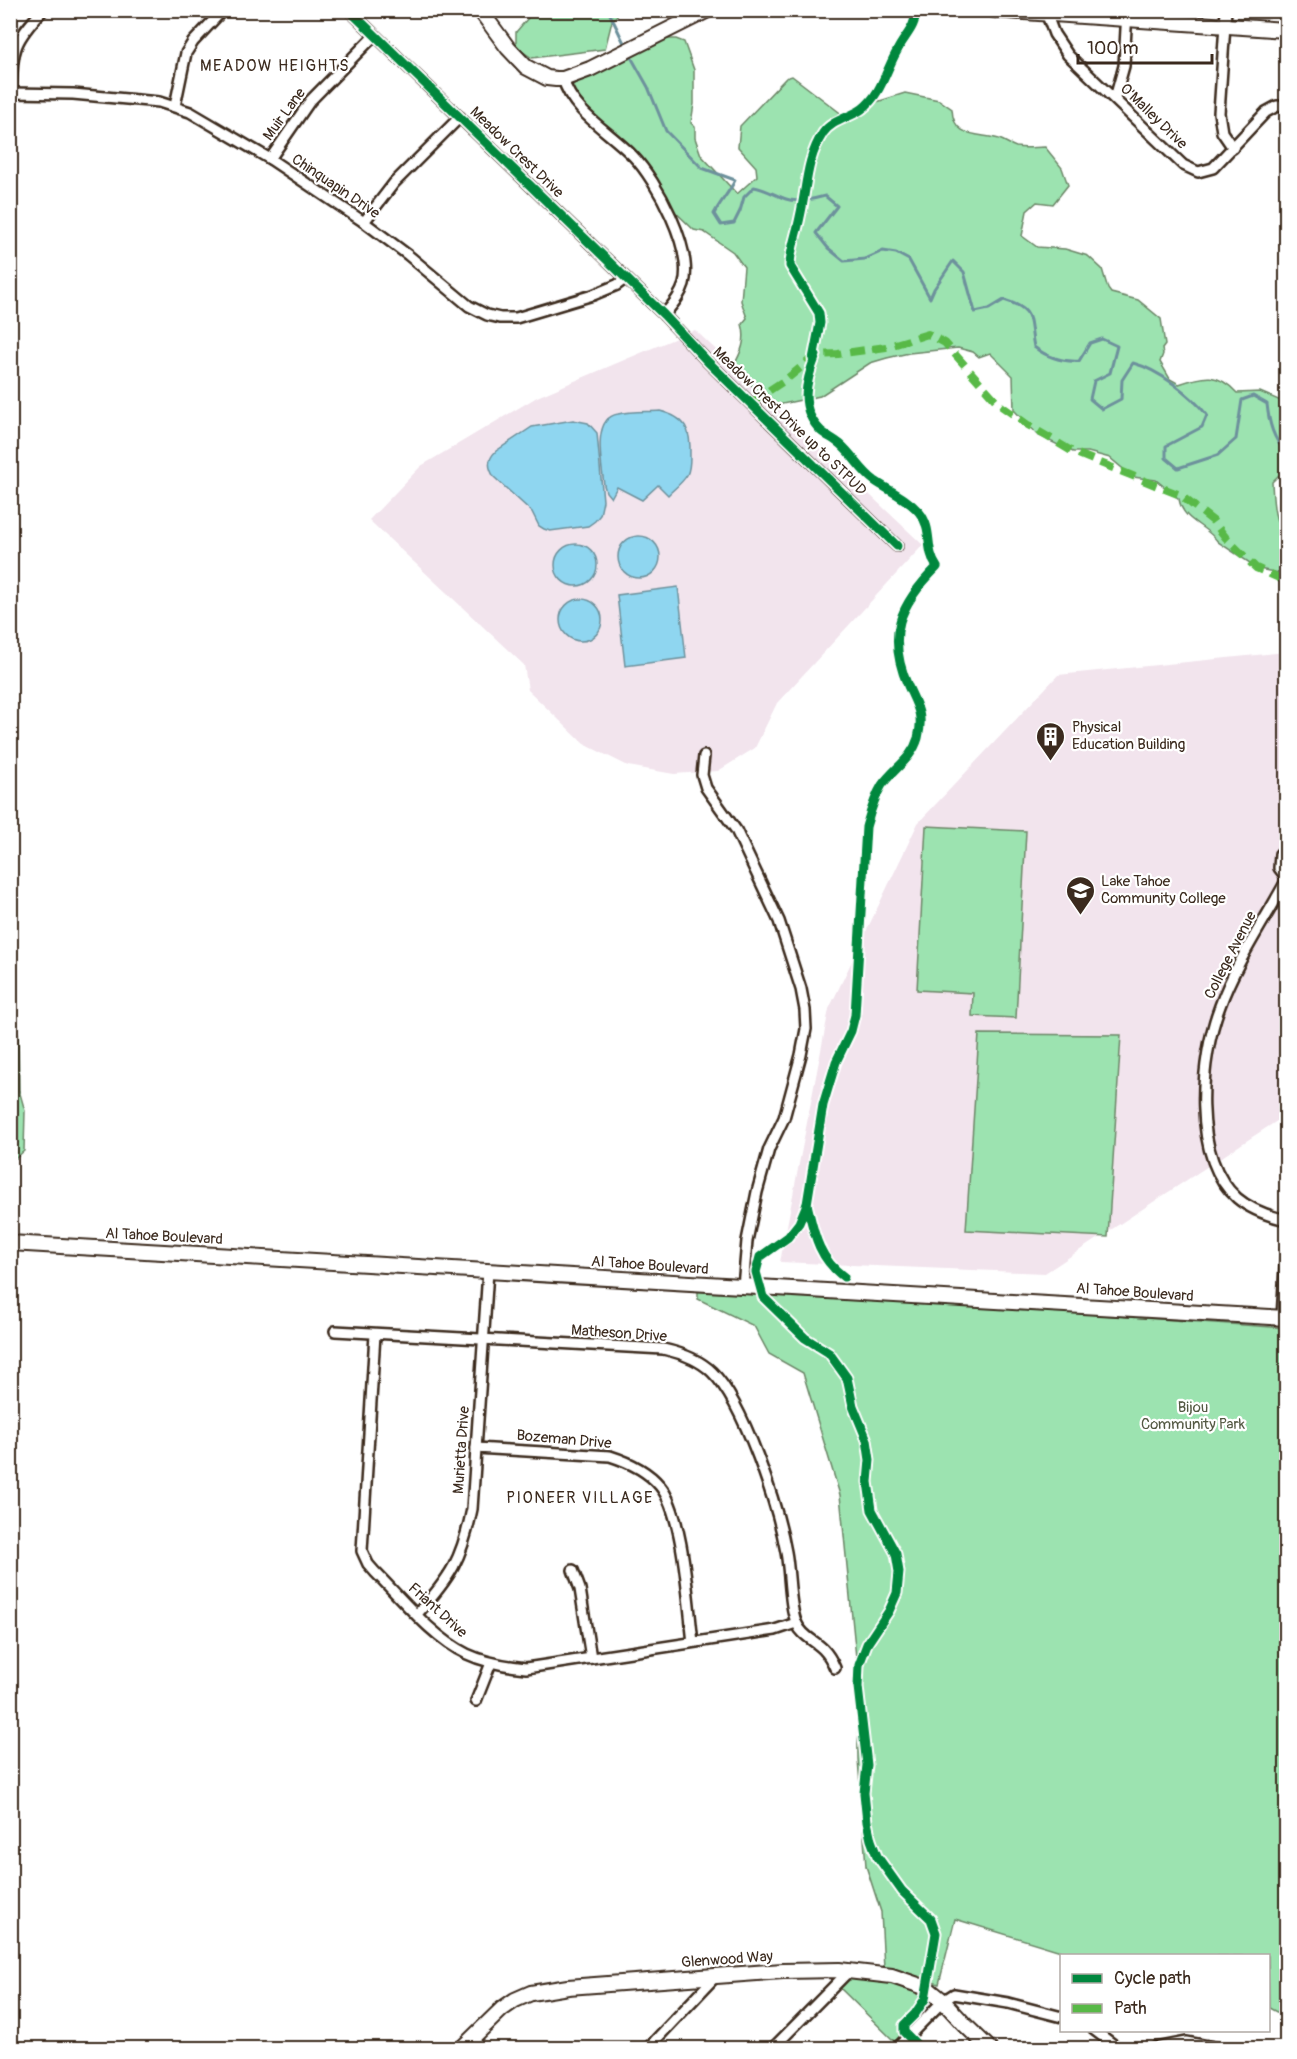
<svg xmlns="http://www.w3.org/2000/svg" width="1297" height="2059" font-family="Pangolin,sans-serif">
<style>
.built{fill:#f2e4ed}
.green{fill:#9ce3b0;stroke:#6c8667;stroke-width:1.5}
.water{fill:#8fd6f0;stroke:#6d919c;stroke-width:1.5}
.lines{fill:none;stroke-linecap:round;stroke-linejoin:round}
.stream{stroke:#6d919c;stroke-width:3}
.street-casing{stroke:#3b2a1e;stroke-width:14}
.secondary-casing{stroke:#3b2a1e;stroke-width:18}
.street{stroke:#fff;stroke-width:9}
.secondary{stroke:#fff;stroke-width:14}
.quiet{stroke:#58b947;stroke-width:8;stroke-dasharray:15 8;stroke-linecap:butt}
.cycleway-casing{stroke:#fff;stroke-width:13}
.cycleway{stroke:#00873e;stroke-width:9}
.labels{text-anchor:middle;stroke-width:4.5;stroke-linejoin:round;paint-order:stroke}
.street-label{font-size:15px;fill:#3b2a1e;stroke:#fff}
.poi-label{font-size:15px;fill:#3b2a1e;stroke:#fff;text-anchor:start}
.park-label{font-size:15px;fill:#535842;stroke:#fff}
.neighbourhood-label{font-size:16px;letter-spacing:1.5px;fill:#3b2a1e;stroke:#fff}
</style>
<rect width="100%" height="100%" fill="#fff"/>
<filter id="ink" filterUnits="userSpaceOnUse"><feTurbulence type="fractalNoise" baseFrequency=".0167" numOctaves="2"/><feDisplacementMap in="SourceGraphic" scale="12" xChannelSelector="R" yChannelSelector="G"/><feConvolveMatrix kernelMatrix="1 2 1 2 8 2 1 2 1" color-interpolation-filters="sRGB"/></filter>
<g filter="url(#ink)">
<g class="built">
<polygon points="695,330 923,545 777,703 755,748 718,771 674,774 628,766 584,744 528,690 524,665 369,520 421,466 537,397"/>
<polygon points="1286,652 1286,1115 1045,1273 780,1262 829,1009 918,823 1058,675"/>
</g>
<g class="green">
<polygon points="618,10 619,13 612,21 605,49 532,58 516,47 516,32 534,11"/>
<path d="M661,39H676L684,42L694,70V104L691,123L695,127V138L701,155L737,194L757,176L756,167L738,147L740,126L786,78L792,76L843,115H851L861,107L905,93L939,100L952,109C953,139 979,133 999,139C1005,141 1010,145 1016,147C1025,149 1036,147 1045,147L1062,168L1068,185L1053,204L1037,202L1027,211L1022,236L1037,247L1065,249L1088,256L1102,269L1108,289L1111,293L1138,300L1161,319L1165,345L1162,349L1163,354L1160,362L1170,379L1179,384C1204,375 1218,372 1237,393L1260,392L1281,401L1286,425V476H1278L1272,482C1273,500 1273,523 1286,536V578L1279,573L1259,569L1218,542C1205,524 1183,522 1179,499L1156,480L1133,477L1110,458L1088,452H1073L1037,435L1014,410L1013,376L990,353L979,357L973,352L958,348L909,353L887,358L870,363L820,396L773,406L733,367C741,353 747,340 742,324L747,318L741,301L744,267L733,252L704,232L694,230L664,201L608,128L586,121L576,112L570,88L576,82L616,61L635,55Z"/>
<polygon points="926,826 1026,831 1016,1018 972,1016 973,993 917,990"/>
<polygon points="11,1008 18,1034 19,1090 25,1111 24,1151 16,1158 11,1159"/>
<polygon points="979,1034 1121,1035 1108,1237 966,1230"/>
<polygon points="698,1291 947,1304 1286,1328 1286,2017 1269,2008 1268,1956 1074,1955 955,1919 939,1984 884,1968 881,1912 866,1866 858,1759 857,1668 840,1495 803,1373 769,1354 754,1326 698,1299"/>
<polygon points="857,1975 895,1982 928,1999 929,2006 895,2042 840,1988 849,1979"/>
</g>
<g class="water">
<path d="M660,411C687,418 691,430 690,456C690,462 690,469 687,475C683,482 674,489 668,495L658,485L642,500L617,487L611,498L606,492L604,485C602,465 591,418 618,414C632,411 647,412 660,411Z"/>
<path d="M573,420L588,423L597,433L603,501L600,515L595,521L588,526L550,531L544,529L539,526L532,512L494,477C488,467 487,460 496,451L532,427Z"/>
<circle cx="639" cy="557" r="21"/>
<circle cx="576" cy="565" r="21"/>
<polygon points="678,587 686,658 625,666 617,595"/>
<circle cx="581" cy="620" r="21"/>
</g>
<g class="lines">
<g class="stream">
<polyline points="608,10 624,43"/>
<path d="M631,57L648,87L666,131L702,168L735,180C729,193 720,202 714,214L721,225L734,223L740,211L744,197L754,187C766,189 775,195 786,199C797,203 814,199 825,196L837,206L816,233L828,248L844,261L865,259L883,251L896,253L909,260L930,298L934,289L953,261L964,272L975,312L989,309L1004,300C1036,310 1028,318 1034,347C1047,357 1062,362 1079,361L1090,343L1102,339L1117,346L1110,373L1094,381L1090,399L1102,409L1121,399L1122,380L1133,363C1159,370 1190,394 1207,415L1202,427L1166,446V458L1178,468L1218,455L1236,439L1242,400L1253,396L1267,404C1269,423 1273,439 1286,452"/>
</g>
<defs>
<g id="street">
<polyline points="349,10 664,315 708,362 897,546"/>
<polyline points="1045,10 1054,34 1068,55 1183,165 1198,172 1213,168 1266,112 1277,106 1286,107"/>
<polyline points="1226,10 1219,113 1222,132 1233,148"/>
<path d="M563,79C573,113 609,131 633,156C657,181 693,249 684,284C680,297 672,305 664,315"/>
<polyline points="10,93 73,94 159,102 190,112 270,159 364,222 408,255 469,306 487,315 500,318 516,318 593,295 617,285 625,279"/>
<path d="M11,93C13,49 12,43 43,10"/>
<polyline points="1115,98 1124,66 1127,10"/>
<polyline points="175,106 186,53 193,42 223,10"/>
<polyline points="270,159 310,101 374,36"/>
<polyline points="364,222 394,183 460,117"/>
<polyline points="704,756 702,775 706,788 736,830 779,921 801,989 805,1010 806,1029 801,1055 784,1118 769,1149 757,1192 747,1241 743,1287"/>
<polyline points="1286,849 1280,854 1279,868 1286,877"/>
<path d="M1286,881C1264,922 1236,962 1220,1006C1200,1058 1191,1157 1237,1198C1251,1210 1269,1216 1286,1220"/>
<polyline points="1282,1318 1286,1250"/>
<path d="M335,1331L663,1349C681,1353 699,1359 712,1372C744,1403 778,1507 786,1552C790,1572 789,1607 797,1624C802,1636 814,1640 823,1649C828,1654 832,1661 835,1668"/>
<path d="M375,1334L362,1551L368,1564L375,1572C402,1599 433,1638 467,1654C486,1663 506,1666 526,1668L775,1630L796,1623"/>
<path d="M476,1448L610,1456C629,1462 647,1470 660,1486C684,1515 688,1604 693,1642"/>
<polyline points="573,1570 580,1589 591,1658"/>
<path d="M417,1614C451,1577 462,1559 472,1509L488,1271"/>
<polyline points="476,1701 491,1663"/>
<polyline points="1094,2030 1118,2048"/>
<polyline points="648,2048 716,1976"/>
<polyline points="773,2048 849,1971"/>
<polyline points="897,2048 943,2001 954,1994 1008,2003 1062,2017"/>
<polyline points="1155,2048 1186,2042 1219,2048"/>
</g>
<g id="secondary">
<polyline points="480,10 508,48 526,67 547,78 556,79 563,79 590,69 708,10"/>
<polyline points="994,10 1286,30"/>
<polyline points="10,1243 1286,1318"/>
<polyline points="462,2048 502,2009 515,2000 531,1993 568,1987 783,1971 839,1970 892,1976 927,1988 943,2001 965,2025 989,2048"/>
</g>
</defs>
<use href="#street" class="street-casing"/>
<use href="#secondary" class="secondary-casing"/>
<use href="#street" class="street"/>
<use href="#secondary" class="secondary"/>
<polyline class="quiet" points="750,403 788,378 816,355 838,354 886,347 928,334 945,343 1000,405 1028,425 1073,452 1180,495 1213,521 1226,538 1256,568 1286,581"/>
<defs>
<g id="cycleway">
<polyline points="349,10 664,315 708,362 897,546"/>
<path d="M916,10C916,28 904,36 897,51C886,70 881,95 862,109C849,118 832,120 823,133C806,159 807,187 800,217C797,233 790,250 790,266L819,313L820,323L813,359L816,355C806,381 798,408 821,431C827,436 834,439 840,444C853,455 861,471 875,481C890,491 907,498 919,512C934,530 924,548 937,567C899,605 886,635 908,686C917,706 924,715 918,738C912,759 894,768 882,785C874,798 870,813 866,827L855,1015L851,1031L836,1062L823,1105L807,1204L799,1223L788,1237L760,1257L756,1272L763,1297L805,1338L829,1353L847,1378L853,1406L867,1440L870,1460L868,1482L872,1510L896,1554L899,1572L897,1593L889,1611L867,1644L859,1665L858,1687L867,1765L864,1793L867,1822L871,1840L877,1856L902,1891L931,1919L936,1933L925,1999L915,2014L904,2025V2032L920,2048"/>
<path d="M807,1204C814,1233 818,1258 844,1277"/>
</g>
</defs>
<use href="#cycleway" class="cycleway-casing"/>
<use href="#cycleway" class="cycleway"/>
</g>
</g>
<defs>
<symbol id="building-pin" viewBox="-11 -11 22 30"><path d="M0 17L-7.5 6A9.5 9.5 0 1 1 7.5 6Z" fill="#3b2a1e" stroke="#fff"/><path d="M-4-6H4V6H1V3H-1V6H-4ZM-2.5-4.3h1.7v1.8h-1.7ZM.8-4.3h1.7v1.8H.8ZM-2.5-1h1.7V.8h-1.7ZM.8-1h1.7V.8H.8Z" fill="#fff"/></symbol>
<symbol id="university-pin" viewBox="-11 -11 22 30"><path d="M0 17L-7.5 6A9.5 9.5 0 1 1 7.5 6Z" fill="#3b2a1e" stroke="#fff"/><path d="M0-5L7-2L0 1L-7-2ZM-4 1L0 2.5L4 1V4Q0 6-4 4Z" fill="#fff"/></symbol>
</defs>
<g fill-rule="evenodd">
<use href="#building-pin" x="1034" y="720" width="33" height="45"/>
<use href="#university-pin" x="1064" y="874" width="33" height="45"/>
</g>
<g class="labels">
<g class="street-label">
<text transform="translate(284 114) rotate(-54)" y="5">Muir Lane</text>
<text transform="translate(1154 116) rotate(44)" y="5">O'Malley Drive</text>
<text transform="translate(517 152) rotate(44)" y="5">Meadow Crest Drive</text>
<text transform="translate(336 186) rotate(34)" y="5">Chinquapin Drive</text>
<text transform="translate(790 421) rotate(44)" y="5">Meadow Crest Drive up to STPUD</text>
<text transform="translate(1230 955) rotate(-63)" y="5">College Avenue</text>
<text transform="translate(164 1236) rotate(3)" y="5">Al Tahoe Boulevard</text>
<text transform="translate(650 1265) rotate(4)" y="5">Al Tahoe Boulevard</text>
<text transform="translate(1135 1292) rotate(4)" y="5">Al Tahoe Boulevard</text>
<text transform="translate(619 1333) rotate(4)" y="5">Matheson Drive</text>
<text transform="translate(564 1439) rotate(5)" y="5">Bozeman Drive</text>
<text transform="translate(461 1450) rotate(-86)" y="5">Murietta Drive</text>
<text transform="translate(438 1610) rotate(42)" y="5">Friant Drive</text>
<text transform="translate(727 1959) rotate(-4)" y="5">Glenwood Way</text>
</g>
<g class="poi-label">
<text x="1072" y="732">Physical<tspan x="1072" dy="17">Education Building</tspan></text>
<text x="1101" y="886">Lake Tahoe<tspan x="1101" dy="17">Community College</tspan></text>
</g>
<g class="park-label">
<text x="1193" y="1412">Bijou<tspan x="1193" dy="17">Community Park</tspan></text>
</g>
<g class="neighbourhood-label">
<text x="275" y="71">MEADOW HEIGHTS</text>
<text x="580" y="1503">PIONEER VILLAGE</text>
</g>
</g>
<rect width="1297" height="2059" fill="none" stroke="#fff" stroke-width="36"/>
<rect x="18" y="18" width="1261" height="2023" fill="none" stroke="#3b2a1e" stroke-width="2" filter="url(#ink)"/>
<rect x="1060" y="1954" width="210" height="78" fill="#ffffff" stroke="#b1aaa5" stroke-width="1.5"/>
<rect x="1072" y="1974" width="30" height="9" fill="#00873e" stroke="#b1aaa5" stroke-width="1.5"/>
<text x="1114" y="1984" font-size="18" fill="#3b2a1e">Cycle path</text>
<rect x="1072" y="2004" width="30" height="9" fill="#58b947" stroke="#b1aaa5" stroke-width="1.5"/>
<text x="1114" y="2014" font-size="18" fill="#3b2a1e">Path</text>
<path d="M1078 54v9h134v-9" fill="none" stroke="#3b2a1e" stroke-width="3"/>
<text x="1087" y="54" font-size="18" fill="#3b2a1e" stroke="#ffffff" stroke-width="4.5" paint-order="stroke">100 m</text>
</svg>
